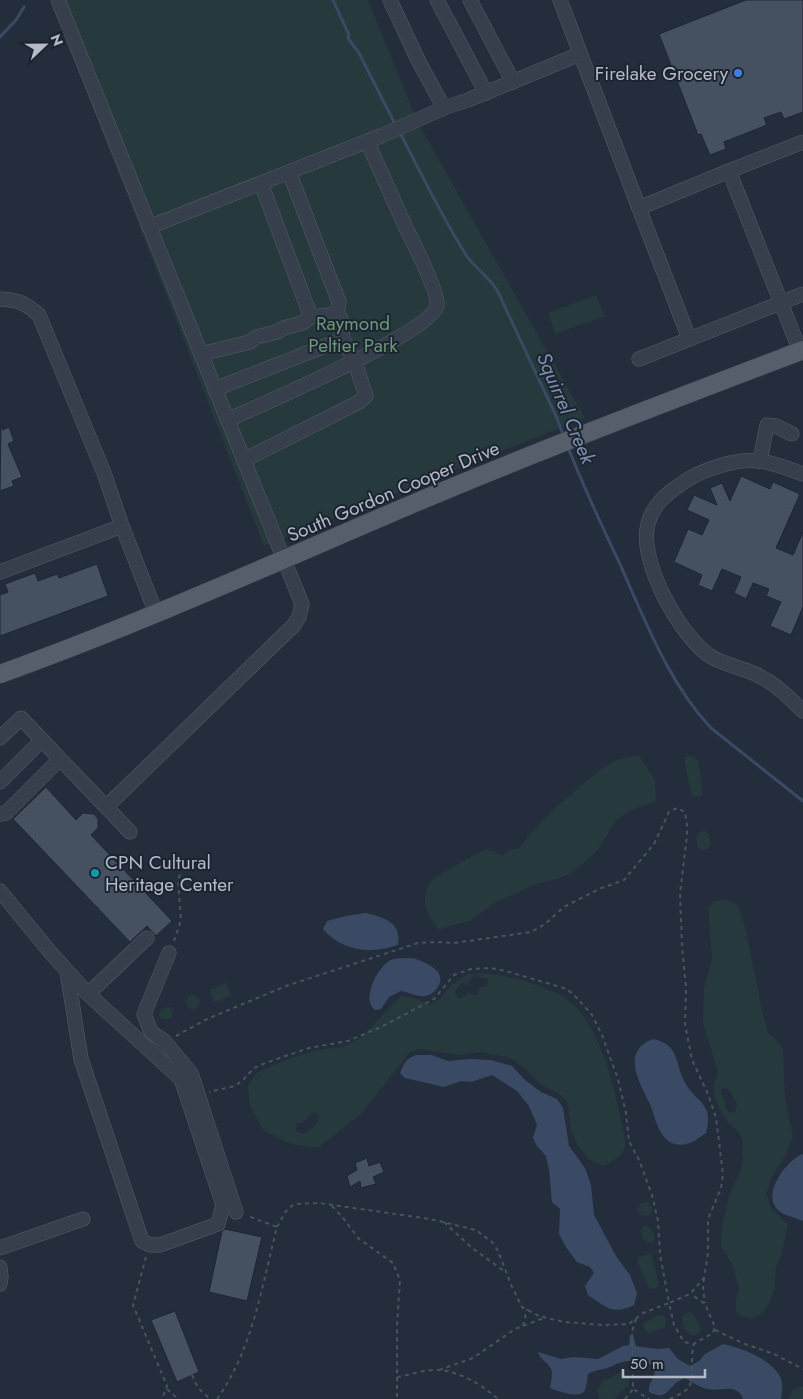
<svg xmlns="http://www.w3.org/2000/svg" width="803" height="1399" font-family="Jost,sans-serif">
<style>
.green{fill:#26393d;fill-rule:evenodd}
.water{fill:#3a4a64}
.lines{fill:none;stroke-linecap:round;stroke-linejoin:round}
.stream{stroke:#3a4a64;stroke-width:3}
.building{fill:#455060;stroke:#1f2633}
.minor-casing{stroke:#565d6a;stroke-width:15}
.major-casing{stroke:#414855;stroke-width:19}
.path{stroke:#44565a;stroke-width:2;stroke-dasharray:4 4;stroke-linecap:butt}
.minor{stroke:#383f4c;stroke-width:14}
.major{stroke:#565e6c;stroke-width:18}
.shop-dot{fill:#3f7fe0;stroke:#1d2431;stroke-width:2}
.culture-dot{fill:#0f9aa8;stroke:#1d2431;stroke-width:2}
.labels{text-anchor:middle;stroke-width:4;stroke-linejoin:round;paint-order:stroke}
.poi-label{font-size:19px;fill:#b4bac8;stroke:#1d2431;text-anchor:end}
.park-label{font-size:19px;fill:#6b9878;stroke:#1d2431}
.street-label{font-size:19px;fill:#b4bac8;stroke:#1d2431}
.water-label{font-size:20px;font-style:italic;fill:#7c8fae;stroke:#1d2431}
</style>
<rect width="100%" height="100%" fill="#242d3c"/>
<g class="green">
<polygon points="51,0 368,0 418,123 585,418 264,546"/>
<polygon points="596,295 605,316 555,334 548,313"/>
<path d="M639,755L655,780L656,801L632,810L616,820L598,850L582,865L568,875L532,886L494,903L470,921L439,929C428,918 419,898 430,883C437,874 475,855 487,849L502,855L510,849H518L533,831L556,807L601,769L617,760Z"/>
<polygon points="691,755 698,760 703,794 700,797 693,796 691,793 685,764 685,758"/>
<polygon points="702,831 706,831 709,835 711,844 707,849 703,850 697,847 697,835"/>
<path d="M726,899L737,904L744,922L761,1005L768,1033L777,1040L783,1049L785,1099L793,1136L785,1156L771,1179L766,1194L772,1209L788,1224L781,1256L776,1268L775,1286L769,1304L763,1312L754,1318H749L741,1316L736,1311V1300L739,1289L732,1264L721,1246L722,1227L729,1195L740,1173L743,1160L742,1140L738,1131L728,1122L720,1110L715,1098L714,1084L718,1072L703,1023L704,988L712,959L708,908L715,901ZM727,1088C732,1092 732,1097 737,1102L735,1112L730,1113L725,1107V1102L721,1093L722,1089Z"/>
<path d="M482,973C504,974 554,987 571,1002C600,1027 616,1090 622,1127C623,1132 626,1140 625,1146C624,1156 612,1161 604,1166L589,1160L577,1144L571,1129L568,1103L560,1094L541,1085L526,1069L510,1058L480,1052L459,1055L419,1049L409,1053L363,1112L318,1148L290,1144L264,1131L250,1106L248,1087C250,1083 253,1077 256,1074C263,1068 307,1052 317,1050C327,1048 338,1049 347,1045C370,1035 383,1012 401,996L415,998L430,1005L441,998L452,984L468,974ZM477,975L481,978H487L488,983L486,986L480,987L477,995H472L469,993L464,997L458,998L455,993L460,984L464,983L467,985L473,976ZM313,1112L318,1114L319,1118L314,1127L303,1134L296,1131L297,1124L302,1123Z"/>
<polygon points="226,983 231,995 221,1001 214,1001 210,990"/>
<circle cx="193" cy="1002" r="7"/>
<polygon points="170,1007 173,1013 171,1018 165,1020 160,1018 159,1012 164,1008"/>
<circle cx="645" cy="1209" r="7"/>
<path d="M646,1225C651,1228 653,1232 655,1238L653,1242C643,1244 640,1235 642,1227Z"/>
<polygon points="651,1254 659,1283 659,1286 654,1289 649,1288 638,1264 638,1257"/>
<path d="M688,1312L693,1314L701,1328L699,1333L693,1336C685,1332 682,1325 682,1316Z"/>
<polygon points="658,1315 663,1315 666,1320 665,1327 649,1334 644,1329 643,1324"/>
<polygon points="621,1372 629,1378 629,1385 614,1399 599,1399 597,1391 602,1382"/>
<polygon points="803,1386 803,1399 788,1399 794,1389"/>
</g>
<g class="water">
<path d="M365,913C383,917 402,922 398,945C371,954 343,952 323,929L327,921L346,916Z"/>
<path d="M413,958C425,962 448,971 438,987C436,990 432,994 429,995C419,999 410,992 401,991L389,997L381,1009L375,1010C361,999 377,969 389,961C395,957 406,959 413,958Z"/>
<path d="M653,1039C678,1044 675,1060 683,1079C694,1103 715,1101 706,1133C696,1140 688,1147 675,1144C658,1139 656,1118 650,1104C640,1083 620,1051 653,1039Z"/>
<path d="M416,1055H432L448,1061L470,1059L491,1060L512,1066L525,1080L541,1092L557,1099L563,1108L569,1146L585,1168L591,1185L594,1215L616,1256L630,1275L637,1293L634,1305C613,1315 607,1308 588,1295L585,1286L594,1273L590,1267L577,1262L566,1247L559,1234L560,1209L552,1202L549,1170L546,1156L537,1146L533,1138L537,1125L529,1106L517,1091L492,1075L471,1082L461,1081L444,1087L405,1078L400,1073C404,1063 406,1059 416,1055Z"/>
<path d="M803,1154V1221C795,1217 784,1216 778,1210C761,1195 786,1160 803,1154Z"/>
<path d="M630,1335H633L636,1346L657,1349L669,1348L678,1359L690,1366L699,1361L705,1354L723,1344C742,1348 774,1360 781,1379C783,1385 782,1393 781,1399H743C737,1382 720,1392 707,1389C699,1387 692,1382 685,1378C681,1380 676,1382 674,1385C665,1394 663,1399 649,1392C647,1383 657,1377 654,1370C651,1358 627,1360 618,1363C614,1365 611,1367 607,1368C600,1370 595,1370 588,1374C587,1379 587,1385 585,1390C581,1399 560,1392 550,1388C551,1383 552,1377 552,1372C550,1363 540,1360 538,1352L561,1359L573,1357L598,1359L623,1346L629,1345Z"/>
</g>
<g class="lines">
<g class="stream">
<polyline points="333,0 349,35 348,38 359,53 396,126"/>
<polyline points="0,37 16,20 24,7"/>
<path d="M399,131C421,173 441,215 466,255C475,268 488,276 497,290L556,416L564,437"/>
<path d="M568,447C583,486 601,524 619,562C645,620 668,682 711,728L803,801"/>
</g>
</g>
<g class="building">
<polygon points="746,0 803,0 803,112 784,119 781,112 764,118 767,125 724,142 726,149 710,155 701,134 698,135 659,34"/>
<polygon points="1,424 3,430 9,427 14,441 8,444 22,477 12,481 14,486 0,491"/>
<polygon points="741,476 770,489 773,482 800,494 776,548 793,555 803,532 803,607 791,635 770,626 781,602 766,596 769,589 753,583 746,599 734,593 741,577 722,569 712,591 698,585 702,575 674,562 688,529 702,535 709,520 687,510 694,495 717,505 710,488 722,483 730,501"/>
<polygon points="97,564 108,596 0,636 0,595 8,592 5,584 35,573 38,581 57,574 59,578"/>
<polygon points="46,787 76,820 83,813 94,814 98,819 98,828 91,835 172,921 156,936 147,926 130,942 13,819"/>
<polygon points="367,1158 369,1166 380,1162 384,1172 373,1177 376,1184 361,1188 360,1181 350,1187 347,1176 357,1170 355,1163"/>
<polygon points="225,1229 262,1237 247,1301 209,1292 222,1231"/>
<polygon points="175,1311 199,1372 177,1382 151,1320"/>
</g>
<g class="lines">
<defs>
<g id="minor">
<polyline points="58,0 302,604 299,617 294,625 106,807"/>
<polyline points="390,0 419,62 444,108 468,100 580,54"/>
<polyline points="437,0 486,93"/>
<polyline points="470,0 513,82"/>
<polyline points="560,0 639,208 729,171"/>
<polyline points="261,183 311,317"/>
<polyline points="639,208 689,338"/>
<polyline points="149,227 383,135 444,108"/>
<path d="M0,299C19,300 25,303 39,315L104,473L122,526"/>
<polyline points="800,351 729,171 803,142"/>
<polyline points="201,354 250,342 256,337 277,332 284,328 302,323 311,317 330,315 337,312"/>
<polyline points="639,359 803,294"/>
<polyline points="215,389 343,339"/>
<path d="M228,420C259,405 432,333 437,305C439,293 413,242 406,228C393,199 380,170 367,141"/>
<polyline points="244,460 359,402 366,396 355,362 343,339 341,319 337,312 339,302 289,172"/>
<polyline points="760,461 767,425 776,426 792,434"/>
<path d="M803,474C789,469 774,463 759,461C736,458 700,470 681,484C666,494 652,506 648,524C638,560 679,635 710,656C722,664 742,668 755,674C774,682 789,698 803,711"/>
<polyline points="0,572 122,526 156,613"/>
<polyline points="0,738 21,718 130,832"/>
<polyline points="0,782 42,740"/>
<polyline points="0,814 6,813 60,759"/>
<polyline points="0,891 50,952 88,994 147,938"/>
<polyline points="169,953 144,1014 151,1032 164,1041 191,1073 236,1212"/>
<polyline points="67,971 81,1059 142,1241 150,1245 160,1245 218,1224 223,1205 181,1079 88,994"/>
<polyline points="0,1248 83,1219"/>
<polyline points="0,1267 1,1277 0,1284"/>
</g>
<path id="major" d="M0,674C139,624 274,563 410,505C540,450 672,400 803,350"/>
</defs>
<use href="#minor" class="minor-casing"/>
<use href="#major" class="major-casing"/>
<g class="path">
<polyline points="174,941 181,920 178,881 181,871"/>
<polyline points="176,1036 207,1019 286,986 418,943 437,942 454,943 531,932 545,924 564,907 599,889 624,880 654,844 669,812 677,808 685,812 687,825 687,835 680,894 682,946 686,988 685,1024 692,1060 708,1094 716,1118 723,1174 721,1188 708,1219 708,1253 704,1278 690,1294 669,1303 660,1254 658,1221 652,1195 639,1160 629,1141 626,1113 618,1079 602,1035 592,1015 578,999 567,989 506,971 491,968 471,969 454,975 434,999 381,1027 348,1041 309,1048 268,1062 254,1068 243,1080 235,1086 209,1092"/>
<path d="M332,1206L344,1219L358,1238L393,1263L400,1280L397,1326V1377C409,1375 427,1369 439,1370C461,1372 482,1385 498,1399"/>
<polyline points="444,1222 472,1248 504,1271"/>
<polyline points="277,1227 286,1211 294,1204 319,1203 430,1219 476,1230 492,1242 498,1251 512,1287 522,1307 539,1316 564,1322 603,1325 629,1324 643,1313 669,1303 674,1325 684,1342 694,1344 713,1333 715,1327 705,1304 691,1294"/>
<polyline points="146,1257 133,1305 167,1386 162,1399"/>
<polyline points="704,1278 703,1289 705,1303"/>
<polyline points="636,1319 632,1332 633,1389 649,1399"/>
<polyline points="523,1326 527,1309"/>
<polyline points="715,1330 745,1344 774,1354 803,1369"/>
<polyline points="439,1370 473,1358 515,1329 544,1318"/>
<polyline points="192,1375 198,1388 210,1399"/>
<polyline points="397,1377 397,1399"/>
<polyline points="167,1389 178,1399"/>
<path d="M217,1399C253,1349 262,1285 277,1227L248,1216"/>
<polyline points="625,1399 633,1389"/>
<path d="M670,1399C676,1396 688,1391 690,1385C694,1375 690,1356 694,1344"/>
</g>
<use href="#minor" class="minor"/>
<use href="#major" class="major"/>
</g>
<circle class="shop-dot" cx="738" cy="73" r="5"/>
<circle class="culture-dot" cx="95" cy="873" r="5"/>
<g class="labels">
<g class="poi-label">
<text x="728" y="80">Firelake Grocery</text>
<text x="105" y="869" text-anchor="start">CPN Cultural<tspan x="105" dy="22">Heritage Center</tspan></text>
</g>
<g class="park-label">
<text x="353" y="330">Raymond<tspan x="353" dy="22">Peltier Park</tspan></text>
</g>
<g class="street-label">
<text transform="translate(393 491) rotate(-23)" y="7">South Gordon Cooper Drive</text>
</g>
<g class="water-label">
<text transform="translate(566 408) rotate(67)" y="7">Squirrel Creek</text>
</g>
</g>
<g transform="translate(45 45) rotate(68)" stroke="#1d2431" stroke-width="4" paint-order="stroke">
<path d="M0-4L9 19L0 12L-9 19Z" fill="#b4bac8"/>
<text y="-8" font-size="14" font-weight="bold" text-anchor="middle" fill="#b4bac8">N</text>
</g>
<path d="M623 1369v8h82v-8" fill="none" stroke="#b4bac8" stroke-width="2.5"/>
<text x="630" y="1369" font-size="15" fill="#b4bac8" stroke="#1d2431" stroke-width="4" paint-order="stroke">50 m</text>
</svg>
